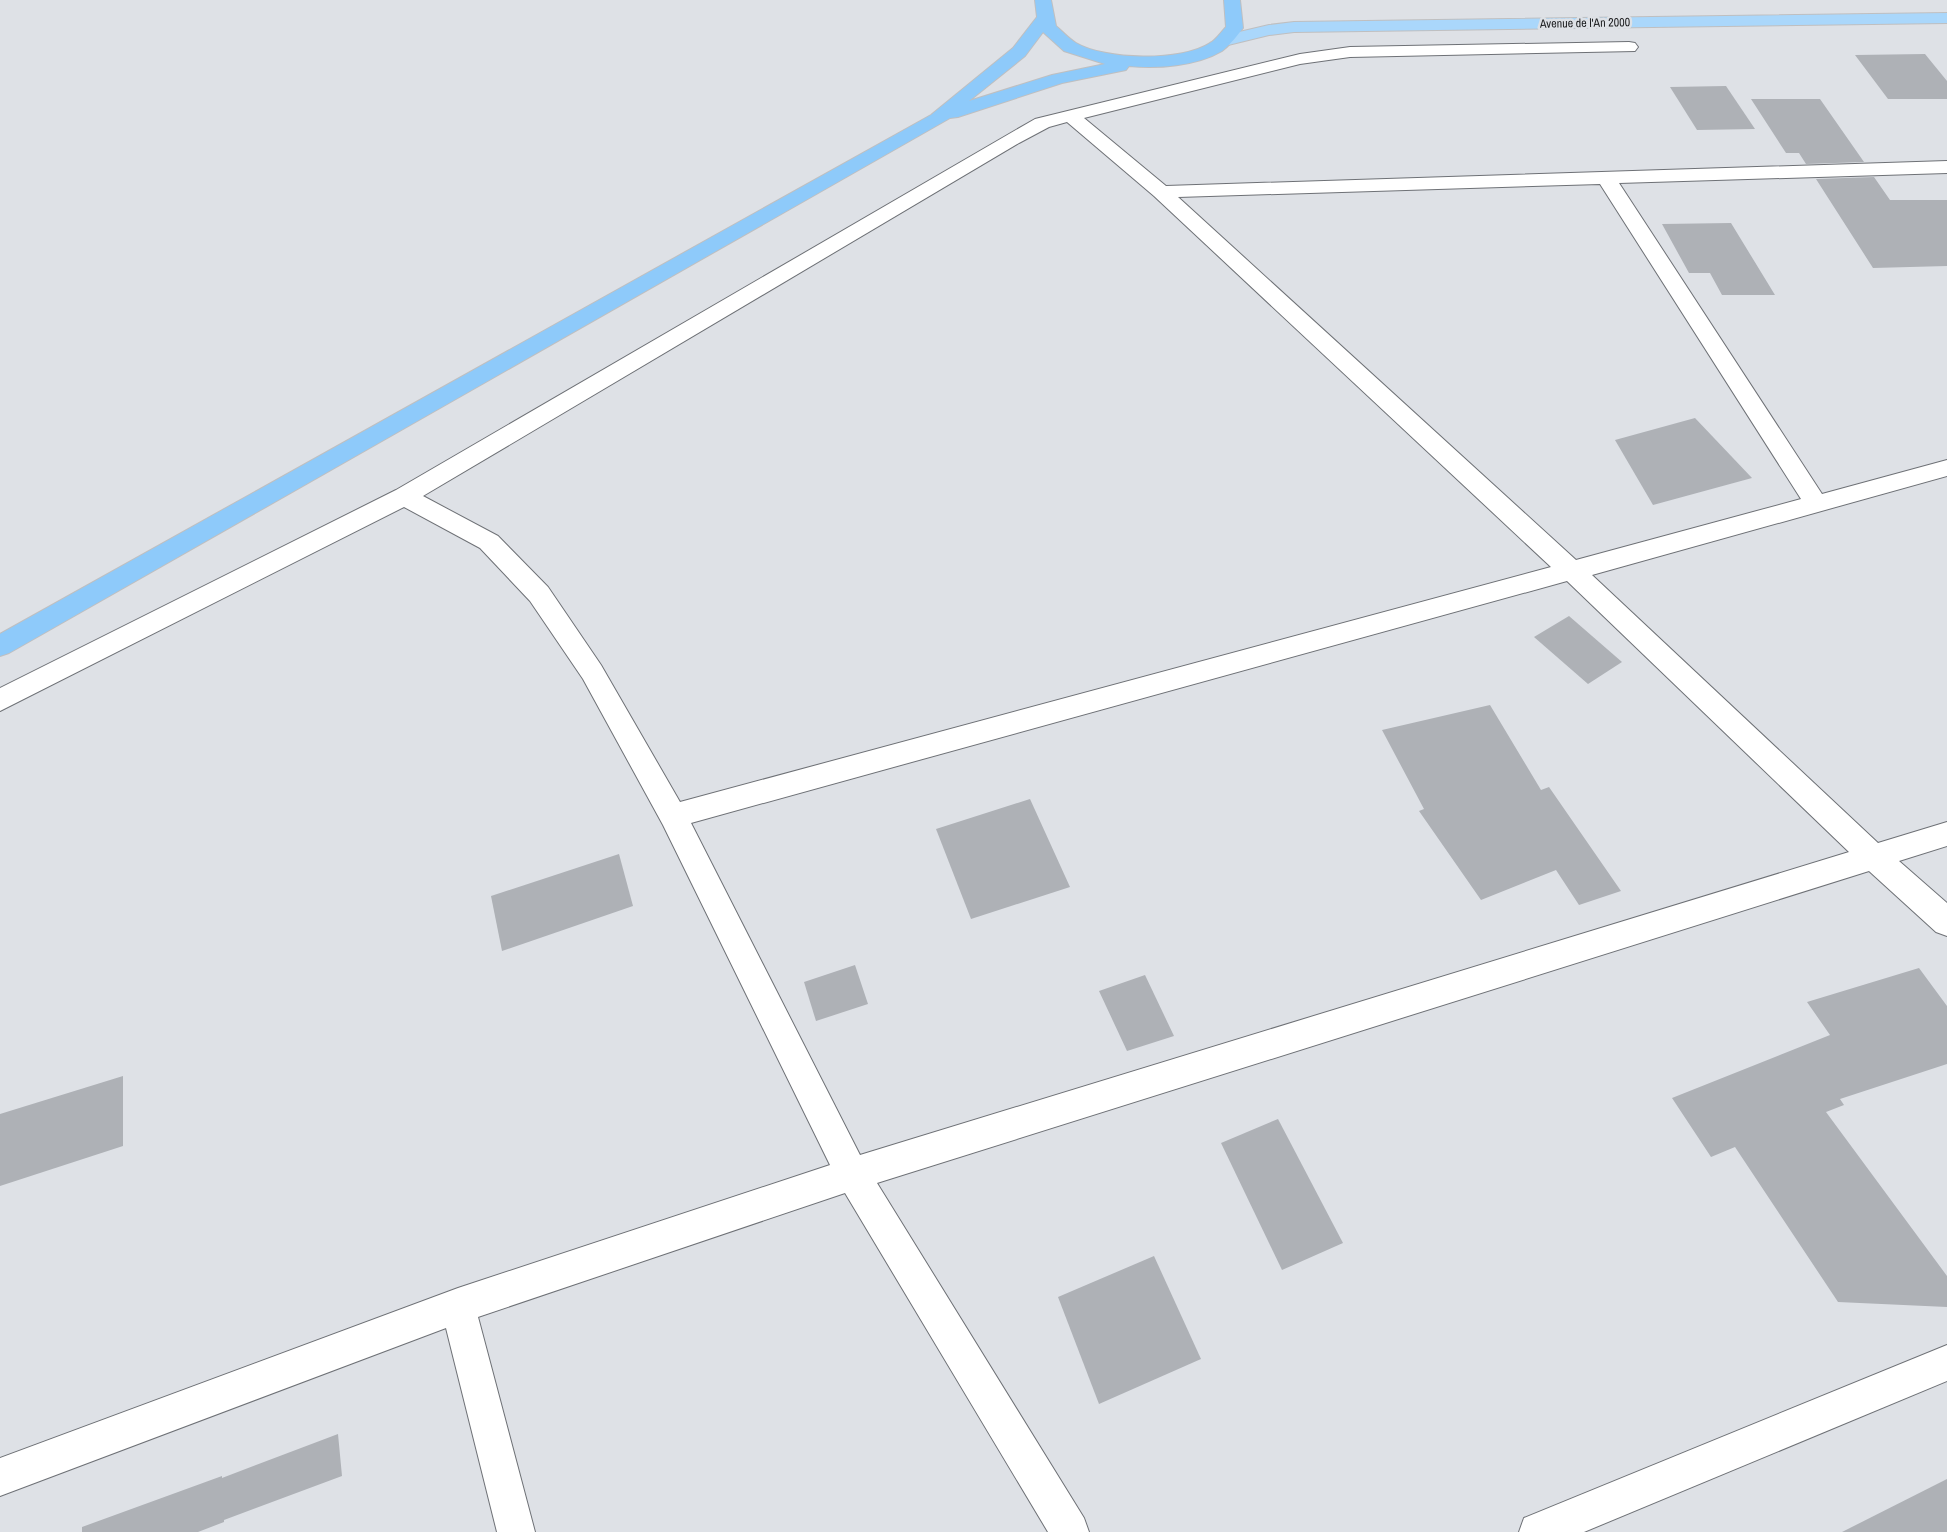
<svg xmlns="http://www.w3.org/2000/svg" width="1947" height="1532" font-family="'Archivo Narrow',sans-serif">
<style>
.building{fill:#aeb1b6}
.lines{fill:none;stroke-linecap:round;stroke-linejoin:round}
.minor-casing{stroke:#6e7176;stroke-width:2}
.primary-casing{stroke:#bfbfc0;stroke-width:2}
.trunk-casing{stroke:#bfbfc0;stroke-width:2}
.minor{fill:#fff;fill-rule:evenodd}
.primary{fill:#aad7fb;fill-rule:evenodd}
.trunk{fill:#8ecafa;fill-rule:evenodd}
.labels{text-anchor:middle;stroke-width:5;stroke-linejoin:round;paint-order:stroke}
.far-street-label{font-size:12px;fill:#1a1b1d;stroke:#dee1e6}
</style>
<rect width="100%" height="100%" fill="#dee1e6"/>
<g class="building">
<polygon points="1925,54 1947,81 1947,99 1888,99 1855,55"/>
<polygon points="1726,86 1755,129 1697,130 1670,87"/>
<polygon points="1751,99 1820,99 1864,162 1806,164 1799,153 1786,153"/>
<polygon points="1874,177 1890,200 1947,200 1947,266 1873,268 1816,179"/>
<polygon points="1731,223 1775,295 1722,295 1710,273 1689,273 1662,224"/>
<polygon points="1695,418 1752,478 1653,505 1615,440"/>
<polygon points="1569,616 1622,662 1588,684 1534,637"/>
<polygon points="1490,705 1541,790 1549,787 1621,891 1579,905 1556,870 1481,900 1419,811 1424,809 1382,730"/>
<polygon points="1030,799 1070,887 971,919 936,829"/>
<polygon points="619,854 633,906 502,951 491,896"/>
<polygon points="855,965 868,1004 816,1021 804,982"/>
<polygon points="1919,968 1947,1006 1947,1064 1840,1099 1844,1105 1826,1112 1947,1276 1947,1307 1838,1302 1735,1147 1711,1157 1672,1098 1830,1035 1807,1002"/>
<polygon points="1145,975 1174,1036 1127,1051 1099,991"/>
<polygon points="123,1076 123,1146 0,1186 0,1114"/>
<polygon points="1278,1119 1343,1243 1282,1270 1221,1143"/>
<polygon points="1154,1256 1201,1359 1099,1404 1058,1297"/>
<polygon points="338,1434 342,1476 224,1520 224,1522 198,1532 82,1532 82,1527 222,1476 222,1478"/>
<polygon points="1947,1479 1947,1532 1842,1532"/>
</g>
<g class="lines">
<defs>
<g id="minor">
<path d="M1629,42L1635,43L1638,47L1635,51L1350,57L1300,64L1084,118L1166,186L1947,161V173L1619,183L1822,494L1947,460V476L1592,575L1878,843L1947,822V846L1899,861L1947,903V936L1936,932L1869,871L877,1183L1084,1518L1089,1532H1048L845,1193L478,1317L535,1532H497L446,1328L0,1496V1458L458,1288L830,1165L663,825L583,679L530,601L480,548L404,507L0,711V688L396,490L1035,119L1300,54L1350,47ZM1067,122L1154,196L1551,567L680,802L601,665L548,587L498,536L423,496L1019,143L1049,127ZM1600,184L1801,499L1576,560L1178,197ZM1567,581L1849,852L860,1155L691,823Z"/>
<polygon points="1947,1345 1947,1381 1584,1532 1519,1532 1524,1518"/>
</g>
<polygon id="primary" points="1947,13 1947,23 1294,32 1269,35 1224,46 1218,45 1215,41 1218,37 1269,25 1294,22"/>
<path id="trunk" d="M1035,0H1051L1056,26C1062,31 1069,39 1076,43C1105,60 1181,62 1210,43C1216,40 1221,32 1226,27L1224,0H1240L1243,28C1238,35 1229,46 1222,51C1197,66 1157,69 1129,66L1126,70L1062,83L958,117L950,118L9,653L0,656V634L931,115L1013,48L1037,17ZM1043,32L1064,51L1105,64L1052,75L969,101L1025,56Z"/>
</defs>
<use href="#minor" class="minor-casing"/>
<use href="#primary" class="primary-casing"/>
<use href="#trunk" class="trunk-casing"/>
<use href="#minor" class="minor"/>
<use href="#primary" class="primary"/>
<use href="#trunk" class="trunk"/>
</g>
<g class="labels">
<g class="far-street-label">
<text transform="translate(1585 23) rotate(-1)" y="4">Avenue de l'An 2000</text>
</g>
</g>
</svg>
